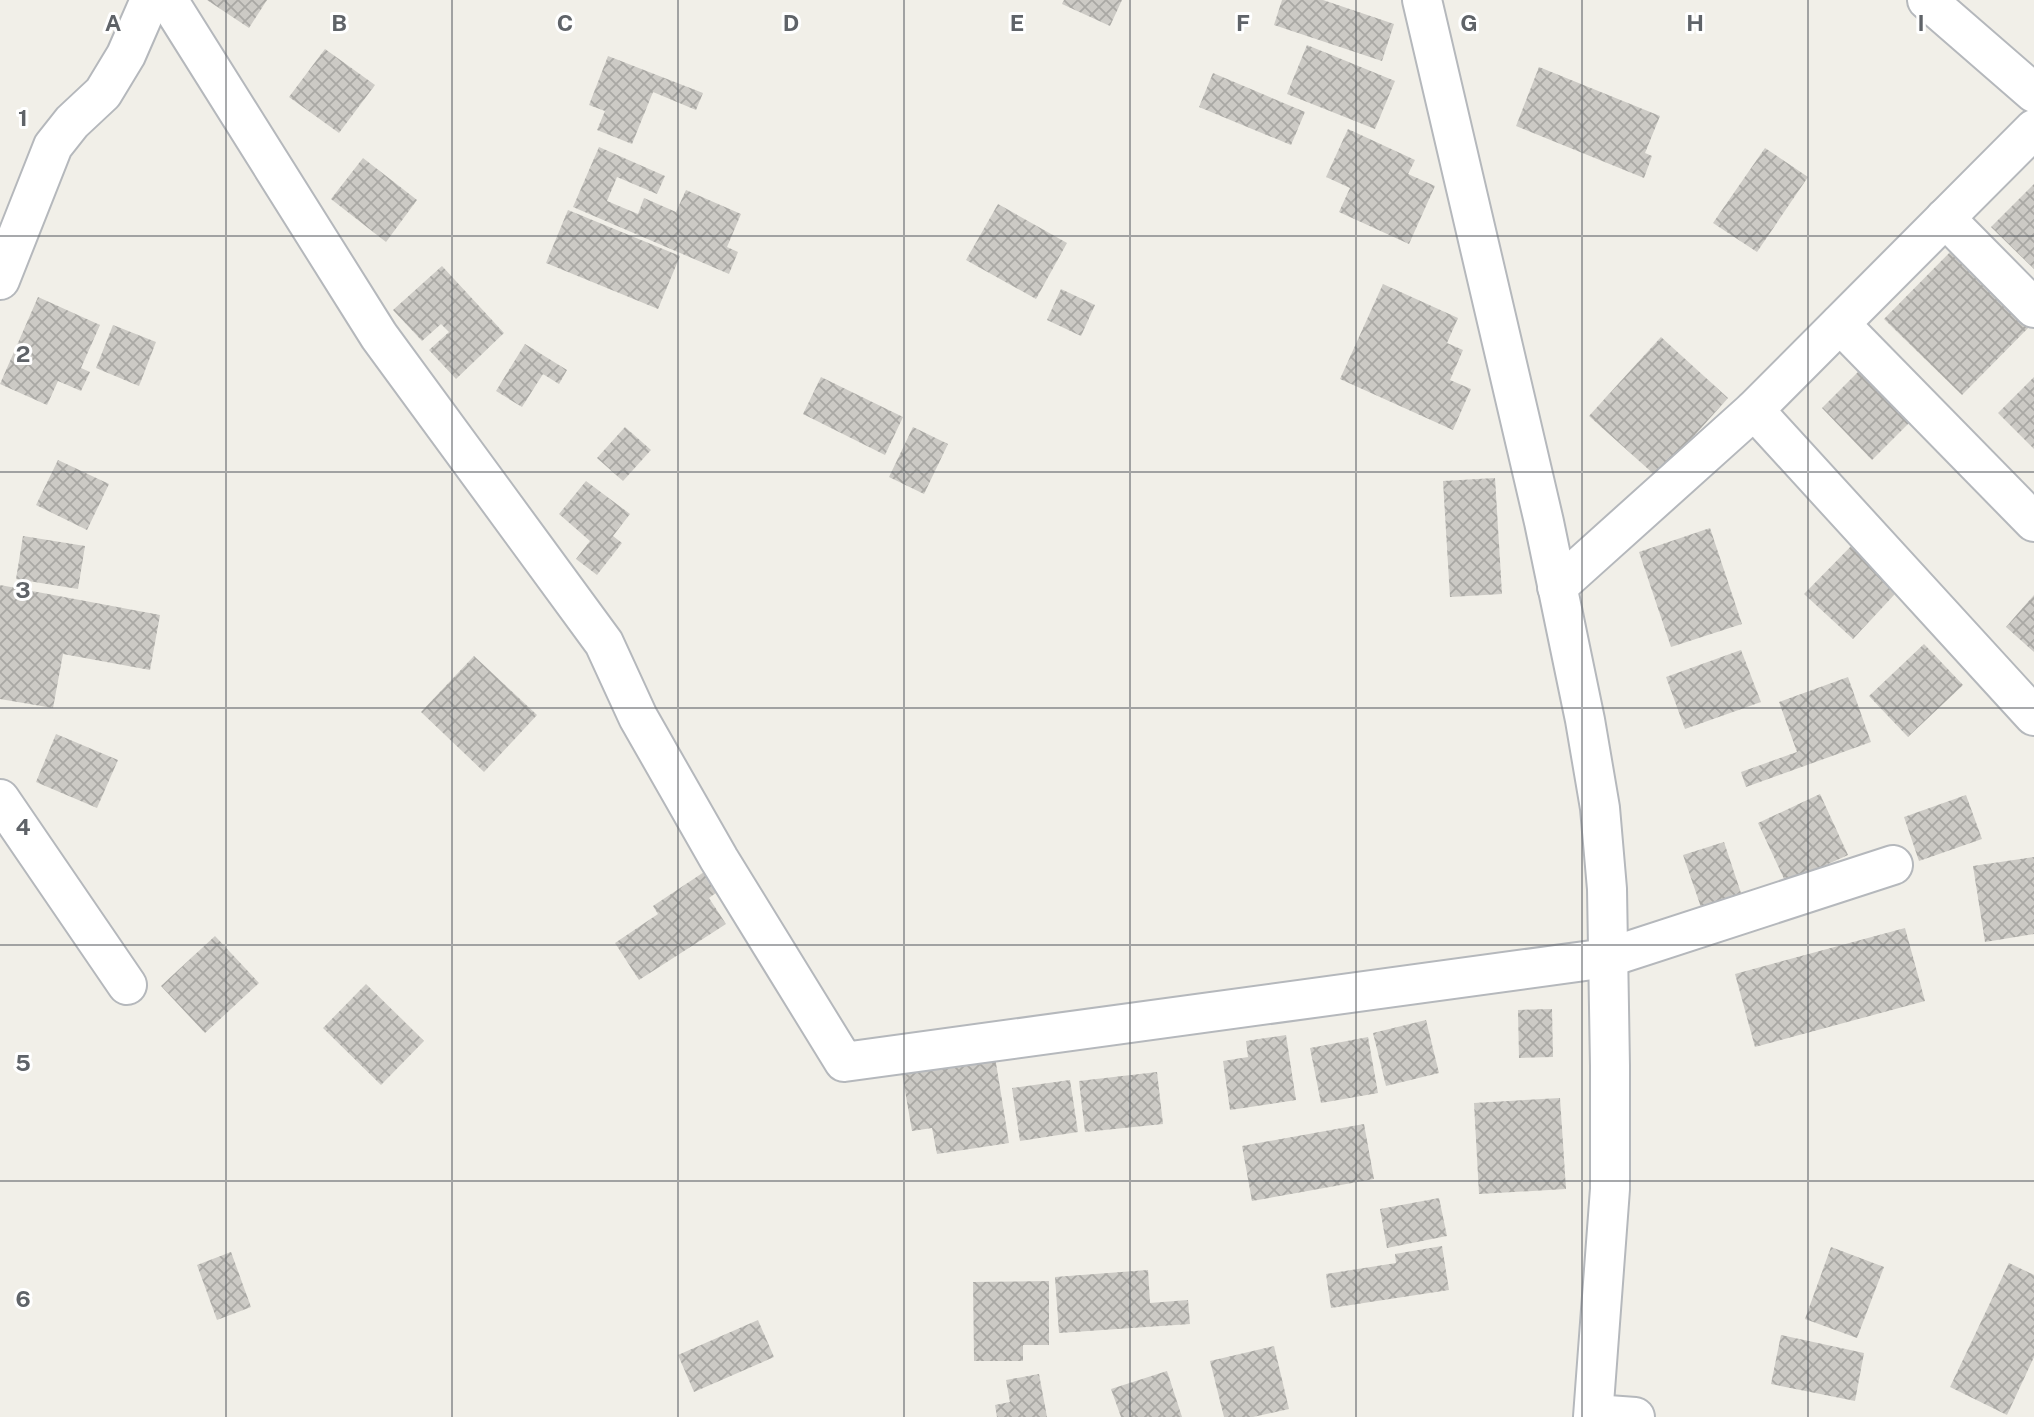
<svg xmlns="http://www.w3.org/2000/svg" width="2034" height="1417" font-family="'Public Sans',sans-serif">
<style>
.building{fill:url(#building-cross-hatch)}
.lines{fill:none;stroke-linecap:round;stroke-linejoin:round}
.minor-casing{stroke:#b5b8bc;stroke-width:42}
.minor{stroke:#fff;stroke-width:38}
.grid{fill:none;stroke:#5f6368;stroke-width:2;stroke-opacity:0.55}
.grid-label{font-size:23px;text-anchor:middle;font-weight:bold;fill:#5f6368;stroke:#fff;stroke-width:6;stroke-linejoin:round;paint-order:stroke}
</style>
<defs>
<pattern id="building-cross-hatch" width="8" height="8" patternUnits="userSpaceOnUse" patternTransform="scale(1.75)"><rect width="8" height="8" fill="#cccac5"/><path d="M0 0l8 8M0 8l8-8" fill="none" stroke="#a9a8a4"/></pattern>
</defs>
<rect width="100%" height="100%" fill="#f1efe8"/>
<g class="building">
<polygon points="207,0 267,0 249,28"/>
<polygon points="1064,0 1122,0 1110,26 1062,4"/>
<polygon points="1282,0 1323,0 1394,24 1382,61 1274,25"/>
<polygon points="1307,45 1395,81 1375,129 1287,94"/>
<polygon points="325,49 375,85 339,133 289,97"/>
<polygon points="608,56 703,93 696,110 653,92 632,144 597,130 605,111 589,105"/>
<polygon points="1539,67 1660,116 1645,153 1652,156 1644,178 1516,126"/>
<polygon points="1213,73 1305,112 1291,145 1199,107"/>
<polygon points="1348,129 1415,160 1408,174 1435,186 1409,244 1339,212 1350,188 1326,177"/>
<polygon points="599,147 665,176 657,194 617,177 607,201 638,214 644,198 676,212 686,190 741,214 727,247 738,252 729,274 573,207"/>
<polygon points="1765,148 1808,177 1757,252 1713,223"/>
<polygon points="363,158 417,200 386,242 331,199"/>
<polygon points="2034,184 2034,269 1991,227"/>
<polygon points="998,204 1067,243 1036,299 966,260"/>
<polygon points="568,210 680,256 658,309 546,263"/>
<polygon points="1962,240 2034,322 1962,395 1884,319"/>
<polygon points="442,266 504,333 456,379 429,350 449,332 441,324 422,341 393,310"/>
<polygon points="1383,284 1458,318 1447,343 1463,350 1450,380 1471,389 1453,430 1340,379"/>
<polygon points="1061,289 1095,305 1081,336 1047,320"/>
<polygon points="38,297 100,325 81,368 90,372 81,391 58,381 47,405 0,384"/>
<polygon points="113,325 156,342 139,386 96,368"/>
<polygon points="1661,337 1728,398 1657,477 1589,416"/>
<polygon points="525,344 567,370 559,384 543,374 522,407 496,391"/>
<polygon points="1867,363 1918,414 1872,460 1822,408"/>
<polygon points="821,377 903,417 885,455 803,414"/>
<polygon points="2034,377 2034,449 1998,413"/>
<polygon points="625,427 651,450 623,481 597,458"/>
<polygon points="913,427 948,444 924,494 889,477"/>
<polygon points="58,460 109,484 87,530 36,505"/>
<polygon points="1495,478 1502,594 1450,597 1443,481"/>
<polygon points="586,481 630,514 613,536 622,543 597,575 576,559 590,541 559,514"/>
<polygon points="1710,528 1742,624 1671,647 1639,552"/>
<polygon points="23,536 85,546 78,589 16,579"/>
<polygon points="1861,536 1908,580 1853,639 1804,594"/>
<polygon points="0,585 160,615 150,670 63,654 53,708 0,699"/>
<polygon points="2034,595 2034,652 2006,627"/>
<polygon points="1924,644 1963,685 1908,737 1869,696"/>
<polygon points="1741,650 1761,702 1685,729 1666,677"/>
<polygon points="474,656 537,715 484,772 421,712"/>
<polygon points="1848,677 1871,742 1746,787 1741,772 1797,752 1779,702"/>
<polygon points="56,734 118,760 97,808 36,782"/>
<polygon points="1820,794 1848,855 1786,883 1758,823"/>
<polygon points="1966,795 1982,839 1919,861 1904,817"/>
<polygon points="1724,842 1743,899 1703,913 1683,855"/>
<polygon points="2034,857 2034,934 1985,942 1973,866"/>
<polygon points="704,872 717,892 709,898 726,924 639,980 615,943 658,914 653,906"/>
<polygon points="1905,928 1925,1001 1755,1047 1735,974"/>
<polygon points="215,936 259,983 205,1033 161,986"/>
<polygon points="366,984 424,1041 381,1085 323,1028"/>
<polygon points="1552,1009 1553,1057 1519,1058 1518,1010"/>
<polygon points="1426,1020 1439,1073 1386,1086 1373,1033"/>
<polygon points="1286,1035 1296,1100 1230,1110 1223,1061 1248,1057 1246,1041"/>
<polygon points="1368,1037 1378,1093 1321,1103 1310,1048"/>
<polygon points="995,1057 1009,1143 937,1154 932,1128 912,1131 902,1073"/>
<polygon points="1157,1072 1163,1124 1085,1132 1079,1081"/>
<polygon points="1070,1080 1078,1132 1020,1141 1012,1088"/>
<polygon points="1560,1098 1566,1189 1479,1194 1474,1103"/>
<polygon points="1364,1124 1374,1179 1252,1201 1242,1146"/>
<polygon points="1439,1198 1447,1236 1387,1248 1380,1209"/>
<polygon points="1442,1246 1449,1290 1331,1308 1326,1274 1396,1263 1395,1254"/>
<polygon points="1831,1247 1884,1267 1857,1338 1805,1319"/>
<polygon points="231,1252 251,1307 217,1320 197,1265"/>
<polygon points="2009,1263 2034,1275 2034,1357 2007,1415 1950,1387"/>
<polygon points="1148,1270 1150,1303 1188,1300 1190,1324 1059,1333 1055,1277"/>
<polygon points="1049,1281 1049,1345 1023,1345 1023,1361 974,1361 973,1282"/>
<polygon points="758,1320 774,1357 694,1392 678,1355"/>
<polygon points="1781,1335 1864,1353 1855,1401 1771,1384"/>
<polygon points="1274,1346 1289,1409 1253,1417 1224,1417 1210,1361"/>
<polygon points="1167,1371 1182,1417 1121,1417 1111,1389"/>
<polygon points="1039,1374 1047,1417 997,1417 995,1405 1010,1402 1006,1380"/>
</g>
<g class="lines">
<defs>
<g id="minor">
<polyline points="168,0 379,336 604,643 638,717 719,859 844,1062 1607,958 1893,865"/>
<polyline points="1422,0 1544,522 1585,720 1600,808 1607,889 1610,1066 1610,1189 1593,1417"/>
<polyline points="1927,0 2034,93"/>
<polyline points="1945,218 2034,308"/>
<polyline points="0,280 53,146 72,122 103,93 126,55 150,0"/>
<polyline points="1840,324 2034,522"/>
<polyline points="1754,410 2034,716"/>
<polyline points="1557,587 1754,410 2034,129"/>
<polyline points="0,799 127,985"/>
<polyline points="1594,1414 1635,1417"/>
</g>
</defs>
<use href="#minor" class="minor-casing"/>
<use href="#minor" class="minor"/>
</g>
<path class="grid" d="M226,0V1417M452,0V1417M678,0V1417M904,0V1417M1130,0V1417M1356,0V1417M1582,0V1417M1808,0V1417M0,236H2034M0,472H2034M0,708H2034M0,945H2034M0,1181H2034"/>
<g class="grid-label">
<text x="113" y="31">A</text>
<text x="339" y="31">B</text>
<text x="565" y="31">C</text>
<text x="791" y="31">D</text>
<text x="1017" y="31">E</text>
<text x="1243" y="31">F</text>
<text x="1469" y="31">G</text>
<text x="1695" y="31">H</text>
<text x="1921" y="31">I</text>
<text x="23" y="126">1</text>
<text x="23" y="362">2</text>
<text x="23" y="598">3</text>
<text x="23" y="835">4</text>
<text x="23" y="1071">5</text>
<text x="23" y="1307">6</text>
</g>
</svg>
